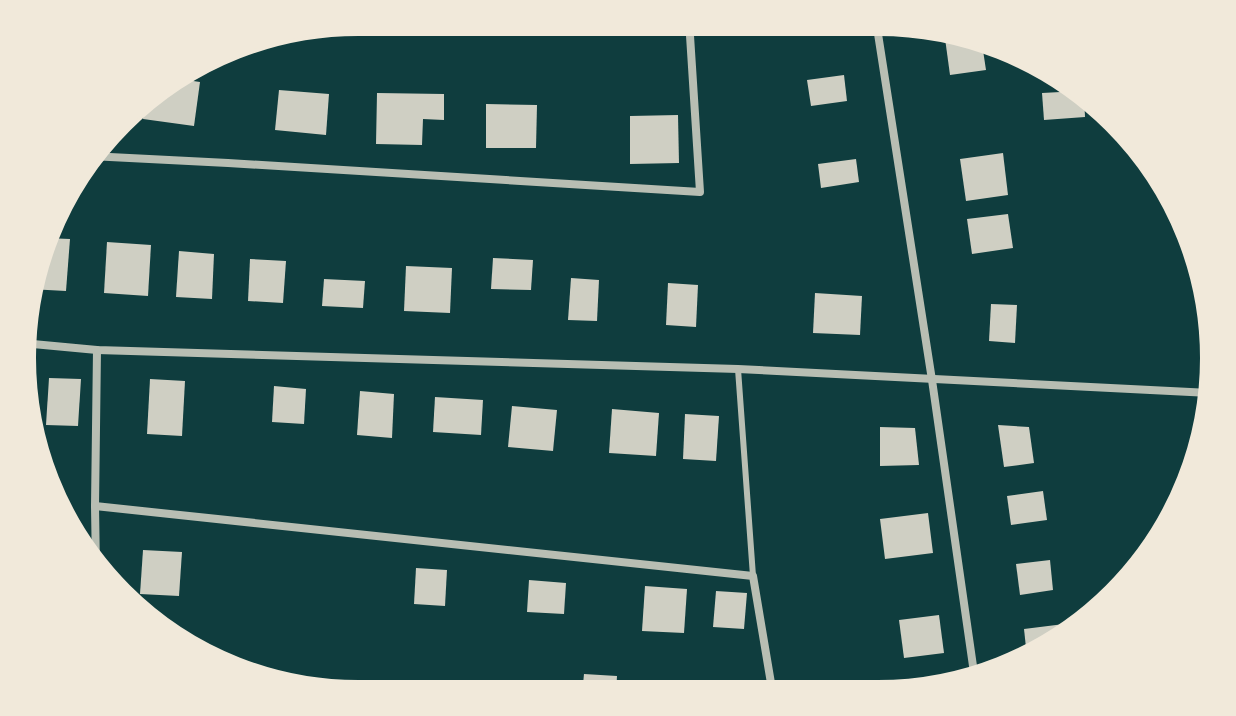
<svg xmlns="http://www.w3.org/2000/svg" width="1236" height="716" font-family="Mulish,sans-serif">
<style>
.building{fill:#cfcfc3}
.lines{fill:none;stroke-linecap:round;stroke-linejoin:round}
.service{stroke:#b8beb3;stroke-width:6}
.minor{stroke:#b8beb3;stroke-width:8}
.rim{fill:none;stroke:#f1e9da;stroke-width:4}
</style>
<rect width="100%" height="100%" fill="#0f3d3e"/>
<g class="building">
<polygon points="947,30 981,37 986,70 950,75 944,31"/>
<polygon points="844,75 847,101 811,106 807,80"/>
<polygon points="173,78 200,82 194,126 143,119 146,96 153,90"/>
<polygon points="279,90 329,94 326,135 275,130"/>
<polygon points="1079,91 1084,95 1085,117 1044,120 1042,93"/>
<polygon points="377,93 444,94 444,120 423,119 422,145 376,144"/>
<polygon points="486,104 537,105 536,148 486,148"/>
<polygon points="678,115 679,163 630,164 630,116"/>
<polygon points="1003,153 1008,195 966,201 960,159"/>
<polygon points="856,159 859,182 821,188 818,164"/>
<polygon points="1008,214 1013,248 972,254 967,219"/>
<polygon points="46,238 70,239 66,291 29,289 32,270"/>
<polygon points="107,242 151,245 148,296 104,293"/>
<polygon points="179,251 214,254 212,299 176,297"/>
<polygon points="493,258 533,260 531,290 491,289"/>
<polygon points="250,259 286,261 283,303 248,301"/>
<polygon points="406,266 452,268 450,313 404,311"/>
<polygon points="571,278 599,280 597,321 568,320"/>
<polygon points="324,279 365,281 363,308 322,306"/>
<polygon points="668,283 698,285 696,327 666,325"/>
<polygon points="815,293 862,296 860,335 813,333"/>
<polygon points="991,304 1017,305 1015,343 989,341"/>
<polygon points="49,378 81,379 78,426 46,425"/>
<polygon points="150,379 185,381 182,436 147,434"/>
<polygon points="274,386 306,389 304,424 272,422"/>
<polygon points="360,391 394,394 392,438 357,435"/>
<polygon points="435,397 483,400 481,435 433,432"/>
<polygon points="512,406 557,410 553,451 508,447"/>
<polygon points="612,409 659,413 656,456 609,453"/>
<polygon points="685,414 719,416 716,461 683,459"/>
<polygon points="998,425 1029,427 1034,463 1004,467"/>
<polygon points="880,427 915,428 919,465 880,466"/>
<polygon points="1043,491 1047,520 1011,525 1007,496"/>
<polygon points="928,513 933,553 885,559 880,519"/>
<polygon points="143,550 182,552 179,596 140,594"/>
<polygon points="1050,560 1053,590 1020,595 1016,564"/>
<polygon points="416,568 447,570 445,606 414,604"/>
<polygon points="529,580 566,583 564,614 527,612"/>
<polygon points="645,586 687,589 684,633 642,631"/>
<polygon points="716,591 747,593 744,629 713,627"/>
<polygon points="939,615 944,653 904,658 899,620"/>
<polygon points="1064,624 1065,634 1047,650 1027,657 1024,629"/>
<polygon points="584,674 617,676 616,695 582,695"/>
</g>
<g class="lines">
<polyline class="service" points="738,369 753,576"/>
<g class="minor">
<polyline points="876,21 932,380 974,673"/>
<polyline points="90,156 228,163 700,192 689,20"/>
<polyline points="22,343 97,350 738,369 1210,393"/>
<polyline points="95,506 753,576 773,695"/>
<polyline points="96,569 95,506 97,350"/>
</g>
</g>
<path d="M0 0H1236V716H0ZM358 34H878A324 324 0 0 1 1202 358V358A324 324 0 0 1 878 682H358A324 324 0 0 1 34 358V358A324 324 0 0 1 358 34Z" fill="#f1e9da" fill-rule="evenodd"/>
<path class="rim" d="M358 34H878A324 324 0 0 1 1202 358V358A324 324 0 0 1 878 682H358A324 324 0 0 1 34 358V358A324 324 0 0 1 358 34Z"/>
</svg>
